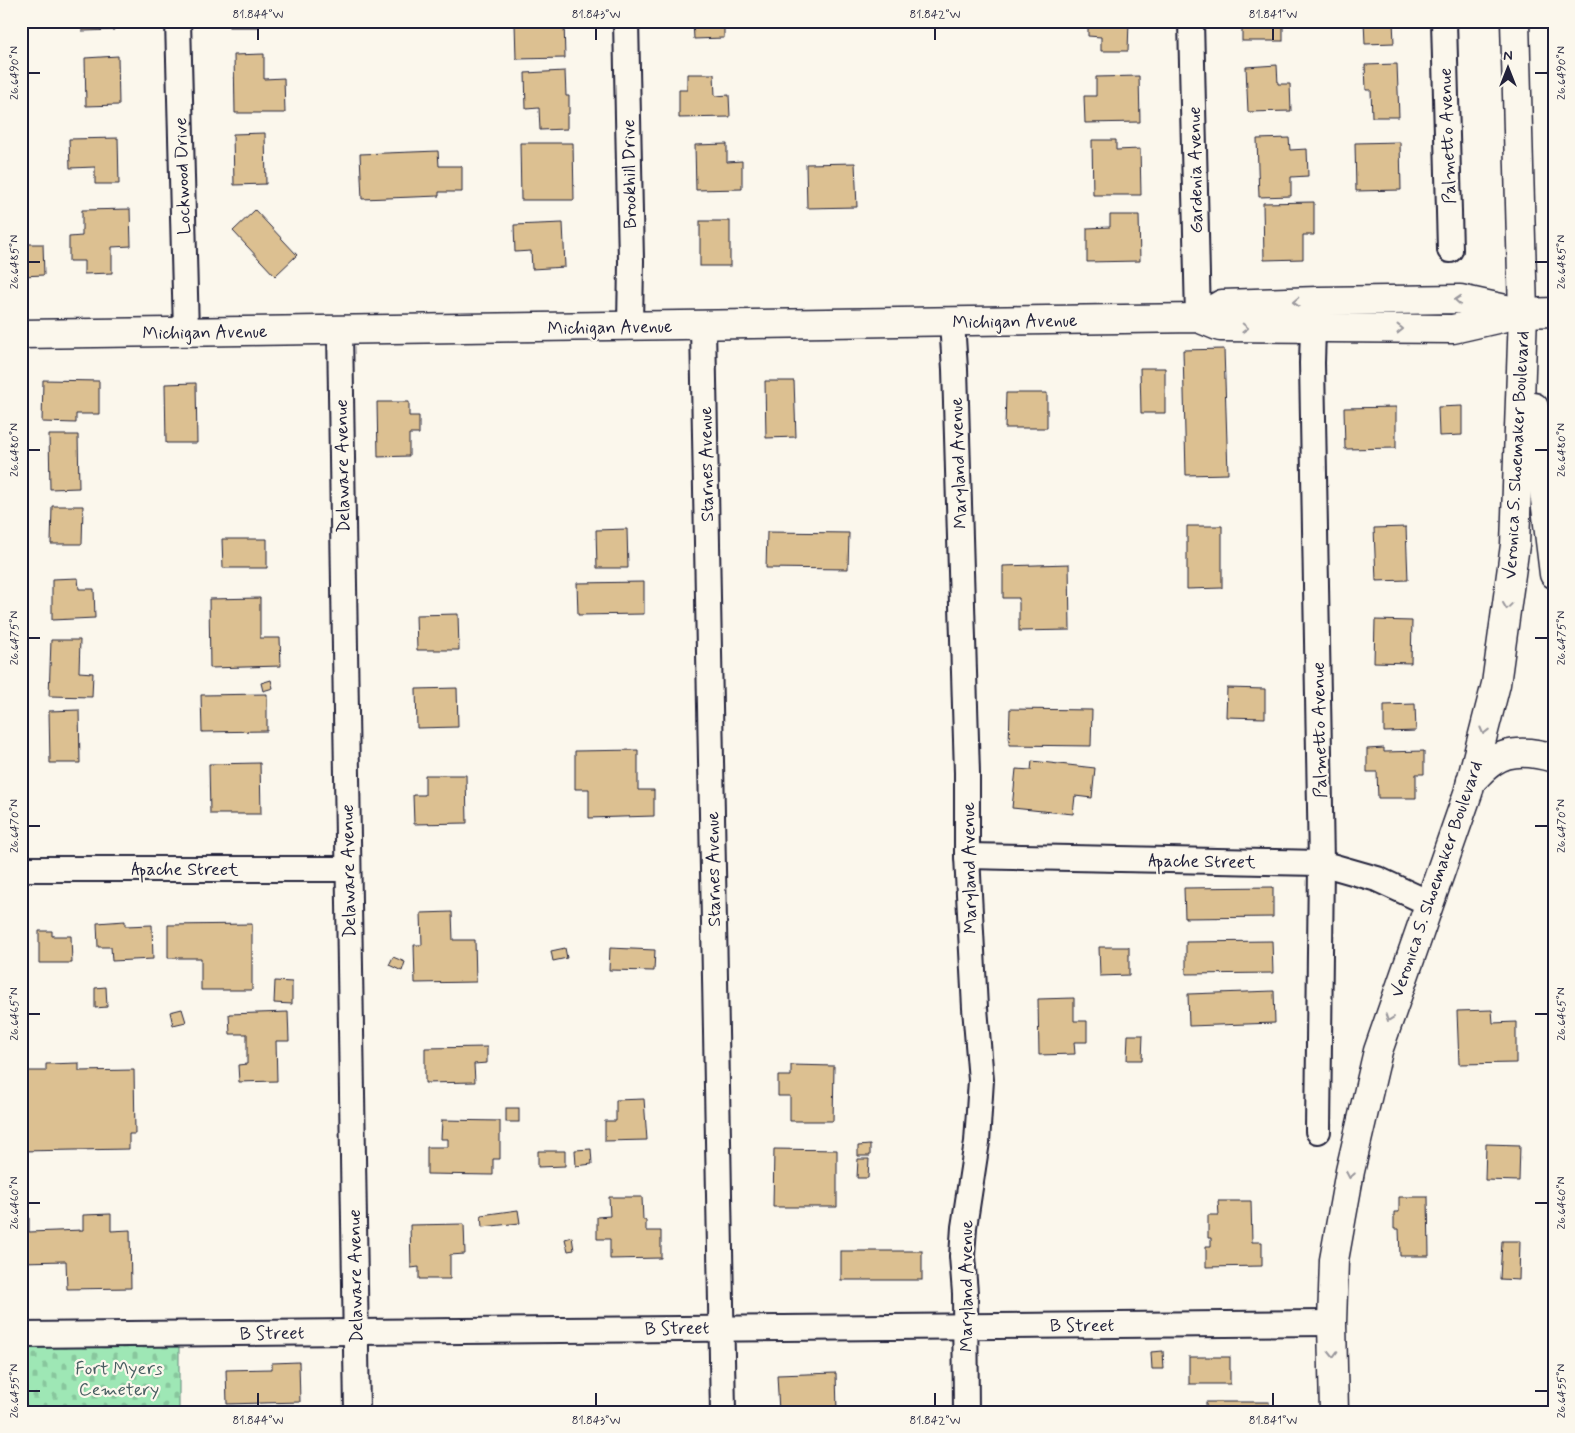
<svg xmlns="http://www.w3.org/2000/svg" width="1575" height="1433" font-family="Mynerve,sans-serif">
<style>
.cemetery{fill:url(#cemetery-stones);stroke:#608478}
.building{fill:#dcc091;stroke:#22223b}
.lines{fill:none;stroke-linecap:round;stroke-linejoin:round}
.street-casing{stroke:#22223b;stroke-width:28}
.secondary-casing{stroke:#22223b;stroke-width:31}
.street{stroke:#fbf7ec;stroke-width:24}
.secondary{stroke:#fbf7ec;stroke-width:28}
.oneway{stroke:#99979c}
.ticks{fill:none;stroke:#22223b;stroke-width:2}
.labels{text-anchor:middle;stroke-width:4.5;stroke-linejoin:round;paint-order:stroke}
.street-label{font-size:18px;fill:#22223b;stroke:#fbf7ec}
.park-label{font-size:18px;fill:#475d60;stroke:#fbf7ec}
.neatline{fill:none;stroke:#22223b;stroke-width:2}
.ticks-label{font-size:12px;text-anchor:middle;fill:#22223b}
</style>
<defs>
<pattern id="cemetery-stones" width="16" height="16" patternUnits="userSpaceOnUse" patternTransform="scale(1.25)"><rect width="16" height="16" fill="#9ee7b5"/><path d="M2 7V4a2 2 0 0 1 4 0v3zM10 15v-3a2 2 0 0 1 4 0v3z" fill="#88c69d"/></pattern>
</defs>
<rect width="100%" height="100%" fill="#fbf7ec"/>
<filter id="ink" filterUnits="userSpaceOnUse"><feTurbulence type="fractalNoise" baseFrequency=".02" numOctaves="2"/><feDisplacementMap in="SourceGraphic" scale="10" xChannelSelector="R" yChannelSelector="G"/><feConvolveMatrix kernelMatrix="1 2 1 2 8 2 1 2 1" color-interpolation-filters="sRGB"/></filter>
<g filter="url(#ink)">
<polygon class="cemetery" points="179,1343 179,1412 21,1412 21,1345"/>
<g class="building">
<polygon points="82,21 114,21 114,30 82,31"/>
<rect x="229" y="21" width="30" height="6"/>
<polygon points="532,21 564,21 565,58 516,59 515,23 532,23"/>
<polygon points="693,21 724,21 724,38 694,39"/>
<polygon points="1088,21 1129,21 1128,51 1101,51 1101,37 1088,36"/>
<rect x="1242" y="21" width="41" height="20"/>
<polygon points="1364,21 1393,21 1394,43 1365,44"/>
<polygon points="264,54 264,79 284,78 285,113 235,113 234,55"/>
<polygon points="118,56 119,105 86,106 85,58"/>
<polygon points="1397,64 1399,117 1372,117 1371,90 1366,90 1365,65"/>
<polygon points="1554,64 1554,74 1549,71"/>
<polygon points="1277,65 1278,84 1290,84 1291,111 1248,112 1246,67"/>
<polygon points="565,71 566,96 569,96 569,114 567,114 567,129 540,130 539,108 526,109 525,73"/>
<polygon points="687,74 714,74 715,96 729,95 730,117 679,118 679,90 687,90"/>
<polygon points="1139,76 1140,122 1085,123 1084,96 1096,96 1096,77"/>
<polygon points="265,133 266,184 234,185 233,134"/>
<polygon points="118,138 119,184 95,184 95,167 70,168 69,139"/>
<polygon points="1289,138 1290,150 1307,149 1308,176 1291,177 1291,196 1259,197 1257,139"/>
<polygon points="1092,140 1116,140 1116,150 1140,149 1141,195 1093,195"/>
<polygon points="1400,142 1401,190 1356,191 1355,143"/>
<polygon points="520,143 573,143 574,200 521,200"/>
<polygon points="727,144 727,162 742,161 742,189 696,190 695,145"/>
<polygon points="438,151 439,166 462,166 462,192 439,192 439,196 362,199 360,154"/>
<polygon points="855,163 857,207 807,208 806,164"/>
<polygon points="1314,202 1314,235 1303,235 1303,259 1264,260 1263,203"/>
<polygon points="130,209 131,246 112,247 112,273 84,274 84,261 69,261 69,237 82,236 82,210"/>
<polygon points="255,210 297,255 275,276 233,231"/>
<polygon points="1110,215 1139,215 1140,261 1087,262 1087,228 1110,227"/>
<rect x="700" y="221" width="30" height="45"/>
<polygon points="563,223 565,267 532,269 531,251 515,252 514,225"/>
<polygon points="24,234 24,244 43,244 44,275 21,276 21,235"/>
<polygon points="1224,349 1228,474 1186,475 1183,350"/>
<polygon points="1140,368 1165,368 1165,413 1141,413"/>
<polygon points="43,380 99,381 99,414 76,414 76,423 42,422"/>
<polygon points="765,381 794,381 796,437 766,438"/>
<polygon points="196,383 197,443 166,443 165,384"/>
<polygon points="1006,393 1047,393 1047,428 1005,428"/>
<polygon points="377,402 409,402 409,416 419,416 419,434 409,434 409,456 378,457"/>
<polygon points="1462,406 1462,435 1439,436 1438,407"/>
<polygon points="1396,407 1396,448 1345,449 1344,408"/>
<polygon points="49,435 78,435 79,488 50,489"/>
<polygon points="52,506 83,506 82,544 51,544"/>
<polygon points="1187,526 1222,526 1222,588 1187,589"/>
<polygon points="1406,527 1408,580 1376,581 1374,528"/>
<polygon points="627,529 628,568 597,568 596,530"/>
<polygon points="767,532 849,533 848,569 766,568"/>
<polygon points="222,539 267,539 267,568 223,568"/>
<polygon points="1069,564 1070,630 1019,631 1019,598 1003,598 1003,566"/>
<polygon points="78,578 79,589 94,589 95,618 52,620 52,579"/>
<polygon points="644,582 644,614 578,615 577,583"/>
<polygon points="260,598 260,638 280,638 281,666 210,668 209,599"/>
<polygon points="458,614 459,650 417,650 416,615"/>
<polygon points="1375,620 1412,621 1411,663 1374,662"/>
<polygon points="51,640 80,640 79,672 93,673 92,697 49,696"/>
<polygon points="271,680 273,688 263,691 261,683"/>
<polygon points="457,688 458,727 417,728 416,689"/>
<polygon points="1227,688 1265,689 1265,718 1226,717"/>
<polygon points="267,694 267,731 202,732 201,695"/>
<polygon points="1415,704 1416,731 1384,732 1384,705"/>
<polygon points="1010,709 1092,710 1091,746 1009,745"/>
<polygon points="79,710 80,763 50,763 49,711"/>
<polygon points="1384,748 1384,752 1424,751 1424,774 1416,774 1416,798 1378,798 1377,772 1367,772 1367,749"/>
<polygon points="638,750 638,790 654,790 654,816 589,818 589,789 575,789 575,751"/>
<polygon points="1032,761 1095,768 1092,798 1075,796 1073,814 1012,808 1016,769 1031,770"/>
<polygon points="260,763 261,814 210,814 209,764"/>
<polygon points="425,775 466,775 467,823 414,824 413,795 425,795"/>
<polygon points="1273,887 1273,917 1185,918 1184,888"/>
<polygon points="452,912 453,940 475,940 476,982 415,983 414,945 422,945 421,913"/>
<polygon points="125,921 125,926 152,925 153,959 112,961 111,947 98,947 97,923"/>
<polygon points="252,924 252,990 201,990 201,958 168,958 168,925"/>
<polygon points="39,931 52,931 52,936 71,936 72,963 39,963"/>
<polygon points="1272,941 1273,973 1186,974 1186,942"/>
<polygon points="1099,947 1129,947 1129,975 1100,976"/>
<polygon points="565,948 567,958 553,961 551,951"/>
<polygon points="610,948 655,950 654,971 609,970"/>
<polygon points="393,957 405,962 402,971 389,965"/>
<polygon points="275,981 292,982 292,1004 274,1003"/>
<polygon points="106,987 107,1007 95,1008 95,988"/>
<polygon points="1274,991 1275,1023 1189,1026 1188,994"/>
<polygon points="1074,998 1074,1021 1087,1021 1087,1042 1074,1042 1075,1054 1039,1055 1038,999"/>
<polygon points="182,1009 186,1022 173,1025 170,1012"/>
<polygon points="1492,1010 1493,1023 1516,1022 1516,1063 1459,1064 1457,1011"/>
<polygon points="288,1012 289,1041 276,1041 277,1081 239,1082 238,1065 247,1064 247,1034 230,1034 229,1014"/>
<polygon points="1128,1035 1143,1035 1142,1060 1127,1060"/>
<polygon points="487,1047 487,1063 474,1064 475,1082 425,1083 425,1048"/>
<polygon points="79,1063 79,1071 134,1070 135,1134 129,1134 129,1149 21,1151 21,1071 46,1071 46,1064"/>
<polygon points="791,1065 834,1066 833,1121 790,1121 790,1096 778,1096 778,1076 791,1076"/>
<polygon points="644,1099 647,1140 605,1141 605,1121 616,1121 616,1100"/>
<rect x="506" y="1108" width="13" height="14"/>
<polygon points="442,1120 500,1121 500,1159 493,1159 493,1175 427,1174 427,1147 448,1147 448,1139 441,1139"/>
<polygon points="1486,1144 1520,1145 1519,1181 1485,1180"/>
<polygon points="870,1145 870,1156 858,1156 858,1146"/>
<polygon points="591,1149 592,1164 576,1166 575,1150"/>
<polygon points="774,1149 837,1150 837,1207 773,1207"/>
<polygon points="538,1151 565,1151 565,1166 538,1167"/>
<polygon points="858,1159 869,1159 868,1178 857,1178"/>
<polygon points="609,1197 642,1197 643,1220 646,1220 646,1231 661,1231 661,1258 610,1259 610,1239 597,1239 597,1217 610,1216"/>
<polygon points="1399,1197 1428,1197 1429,1256 1400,1256 1399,1229 1394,1229 1394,1212 1399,1212"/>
<polygon points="1218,1201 1251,1201 1252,1242 1262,1242 1262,1266 1206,1267 1206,1246 1211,1246 1211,1238 1208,1238 1208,1215 1219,1215"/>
<polygon points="518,1210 520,1223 482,1227 481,1215"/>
<polygon points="111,1214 111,1231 130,1230 131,1288 67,1289 66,1261 21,1262 21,1217 29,1217 29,1232 83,1230 83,1215"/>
<polygon points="464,1224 465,1254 450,1255 450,1279 419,1279 419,1267 411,1268 410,1225"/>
<polygon points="572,1237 574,1250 568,1251 565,1239"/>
<polygon points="1502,1241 1520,1241 1519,1280 1500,1279"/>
<rect x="841" y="1251" width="81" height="29"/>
<polygon points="1163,1351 1164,1369 1152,1369 1151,1352"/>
<rect x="1189" y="1357" width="41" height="27"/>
<polygon points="299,1362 300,1402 227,1404 226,1370 272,1369 272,1363"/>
<polygon points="836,1373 837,1412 779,1412 777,1375"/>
<rect x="1206" y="1402" width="63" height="10"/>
</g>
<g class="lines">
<defs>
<g id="street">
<polyline points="178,21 186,332"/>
<polyline points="626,21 631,261 630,326"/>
<polyline points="1191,21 1198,318"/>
<polyline points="1444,21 1450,250"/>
<polyline points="952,322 955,369 967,773 967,856 975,1008 981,1080 977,1142 964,1227 962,1256 965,1293 966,1412"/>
<polyline points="703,326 723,1412"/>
<polyline points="1313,329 1312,363 1321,863 1318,1131"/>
<polyline points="340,330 357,1412"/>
<polyline points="967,856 1321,863 1377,879 1429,903"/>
<polyline points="21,869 348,869"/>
<polyline points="21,1335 1332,1323"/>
</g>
<g id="secondary">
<polyline points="1198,318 1222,304 1318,301 1460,299 1514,311"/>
<polyline points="21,334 1198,318 1220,327 1453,329 1523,313 1554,312"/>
<polyline points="1534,407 1554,574"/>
<path d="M1471,781C1478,775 1484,767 1492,762C1509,749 1534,752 1554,758"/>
<polyline points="1334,1412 1332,1323 1334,1260 1350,1171 1378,1051 1468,793 1496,684 1515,545 1523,313 1515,21"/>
</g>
</defs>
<use href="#street" class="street-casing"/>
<use href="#secondary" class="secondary-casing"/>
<use href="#street" class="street"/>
<use href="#secondary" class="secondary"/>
</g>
<defs><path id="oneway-chevron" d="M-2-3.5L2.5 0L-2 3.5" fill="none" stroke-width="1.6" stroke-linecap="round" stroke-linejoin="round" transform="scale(1.25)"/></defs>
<g class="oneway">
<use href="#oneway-chevron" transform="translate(1458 300) rotate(-175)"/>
<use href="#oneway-chevron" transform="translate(1296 302) rotate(178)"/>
<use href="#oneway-chevron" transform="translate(1245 328) rotate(2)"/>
<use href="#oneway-chevron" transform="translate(1400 329)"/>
<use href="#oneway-chevron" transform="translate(1507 606) rotate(98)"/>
<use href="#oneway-chevron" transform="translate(1484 731) rotate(104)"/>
<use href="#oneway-chevron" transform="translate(1389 1018) rotate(109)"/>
<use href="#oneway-chevron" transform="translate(1350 1175) rotate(101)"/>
<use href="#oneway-chevron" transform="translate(1333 1354) rotate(89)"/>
</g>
</g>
<path class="ticks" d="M258,28V40M596,28V40M935,28V40M1273,28V40M28,73H40M1535,73H1548M28,262H40M1535,262H1548M28,450H40M1535,450H1548M28,638H40M1535,638H1548M28,826H40M1535,826H1548M28,1014H40M1535,1014H1548M28,1203H40M1535,1203H1548M28,1391H40M1535,1391H1548M258,1393V1406M596,1393V1406M935,1393V1406M1273,1393V1406"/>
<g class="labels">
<g class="street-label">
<text transform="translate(1447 136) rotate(-92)" y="6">Palmetto Avenue</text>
<text transform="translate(1195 170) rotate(-91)" y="6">Gardenia Avenue</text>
<text transform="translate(629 174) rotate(-91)" y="6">Brookhill Drive</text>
<text transform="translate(182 176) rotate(-92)" y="6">Lockwood Drive</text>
<text transform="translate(1015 321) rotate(-1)" y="6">Michigan Avenue</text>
<text transform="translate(610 327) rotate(-1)" y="6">Michigan Avenue</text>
<text transform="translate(205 332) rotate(-1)" y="6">Michigan Avenue</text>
<text transform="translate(1516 455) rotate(-87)" y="6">Veronica S. Shoemaker Boulevard</text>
<text transform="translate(958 463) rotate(-92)" y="6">Maryland Avenue</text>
<text transform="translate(706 464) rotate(-91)" y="6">Starnes Avenue</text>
<text transform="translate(342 466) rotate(-91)" y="6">Delaware Avenue</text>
<text transform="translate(1319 730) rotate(-91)" y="6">Palmetto Avenue</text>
<text transform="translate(1202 861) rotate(1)" y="6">Apache Street</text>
<text transform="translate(969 868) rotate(-91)" y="6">Maryland Avenue</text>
<text x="185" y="875">Apache Street</text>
<text transform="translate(713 869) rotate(-91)" y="6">Starnes Avenue</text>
<text transform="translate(348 871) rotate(-91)" y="6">Delaware Avenue</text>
<text transform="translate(1436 879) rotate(-71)" y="6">Veronica S. Shoemaker Boulevard</text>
<text transform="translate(355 1276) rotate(-91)" y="6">Delaware Avenue</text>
<text transform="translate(966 1286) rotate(-90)" y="6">Maryland Avenue</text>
<text x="1082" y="1331">B Street</text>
<text transform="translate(677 1328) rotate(-1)" y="6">B Street</text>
<text transform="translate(272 1333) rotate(-1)" y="6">B Street</text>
</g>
<g class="park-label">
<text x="119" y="1374">Fort Myers<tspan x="119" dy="21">Cemetery</tspan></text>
</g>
</g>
<rect width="1575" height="1433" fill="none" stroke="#fbf7ec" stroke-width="55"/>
<g transform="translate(1508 68)" stroke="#fbf7ec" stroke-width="4" paint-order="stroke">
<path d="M0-4L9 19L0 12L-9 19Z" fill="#22223b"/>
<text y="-8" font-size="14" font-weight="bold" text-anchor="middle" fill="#22223b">N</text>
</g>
<rect x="28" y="28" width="1520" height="1378" class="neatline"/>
<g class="ticks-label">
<text x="258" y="18">81.844°W</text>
<text x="596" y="18">81.843°W</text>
<text x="935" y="18">81.842°W</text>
<text x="1273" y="18">81.841°W</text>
<text transform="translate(14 73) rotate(-90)" y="4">26.6490°N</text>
<text transform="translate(1561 73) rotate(-90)" y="4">26.6490°N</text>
<text transform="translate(14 262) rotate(-90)" y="4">26.6485°N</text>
<text transform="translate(1561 262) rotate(-90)" y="4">26.6485°N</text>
<text transform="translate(14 450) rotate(-90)" y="4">26.6480°N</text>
<text transform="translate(1561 450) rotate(-90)" y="4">26.6480°N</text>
<text transform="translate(14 638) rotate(-90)" y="4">26.6475°N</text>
<text transform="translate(1561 638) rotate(-90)" y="4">26.6475°N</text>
<text transform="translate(14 826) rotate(-90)" y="4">26.6470°N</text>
<text transform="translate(1561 826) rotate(-90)" y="4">26.6470°N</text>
<text transform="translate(14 1014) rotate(-90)" y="4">26.6465°N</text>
<text transform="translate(1561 1014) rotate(-90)" y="4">26.6465°N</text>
<text transform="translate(14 1203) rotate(-90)" y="4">26.6460°N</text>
<text transform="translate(1561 1203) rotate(-90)" y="4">26.6460°N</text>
<text transform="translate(14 1391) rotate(-90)" y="4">26.6455°N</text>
<text transform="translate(1561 1391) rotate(-90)" y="4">26.6455°N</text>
<text x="258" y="1424">81.844°W</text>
<text x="596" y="1424">81.843°W</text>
<text x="935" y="1424">81.842°W</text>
<text x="1273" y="1424">81.841°W</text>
</g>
</svg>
